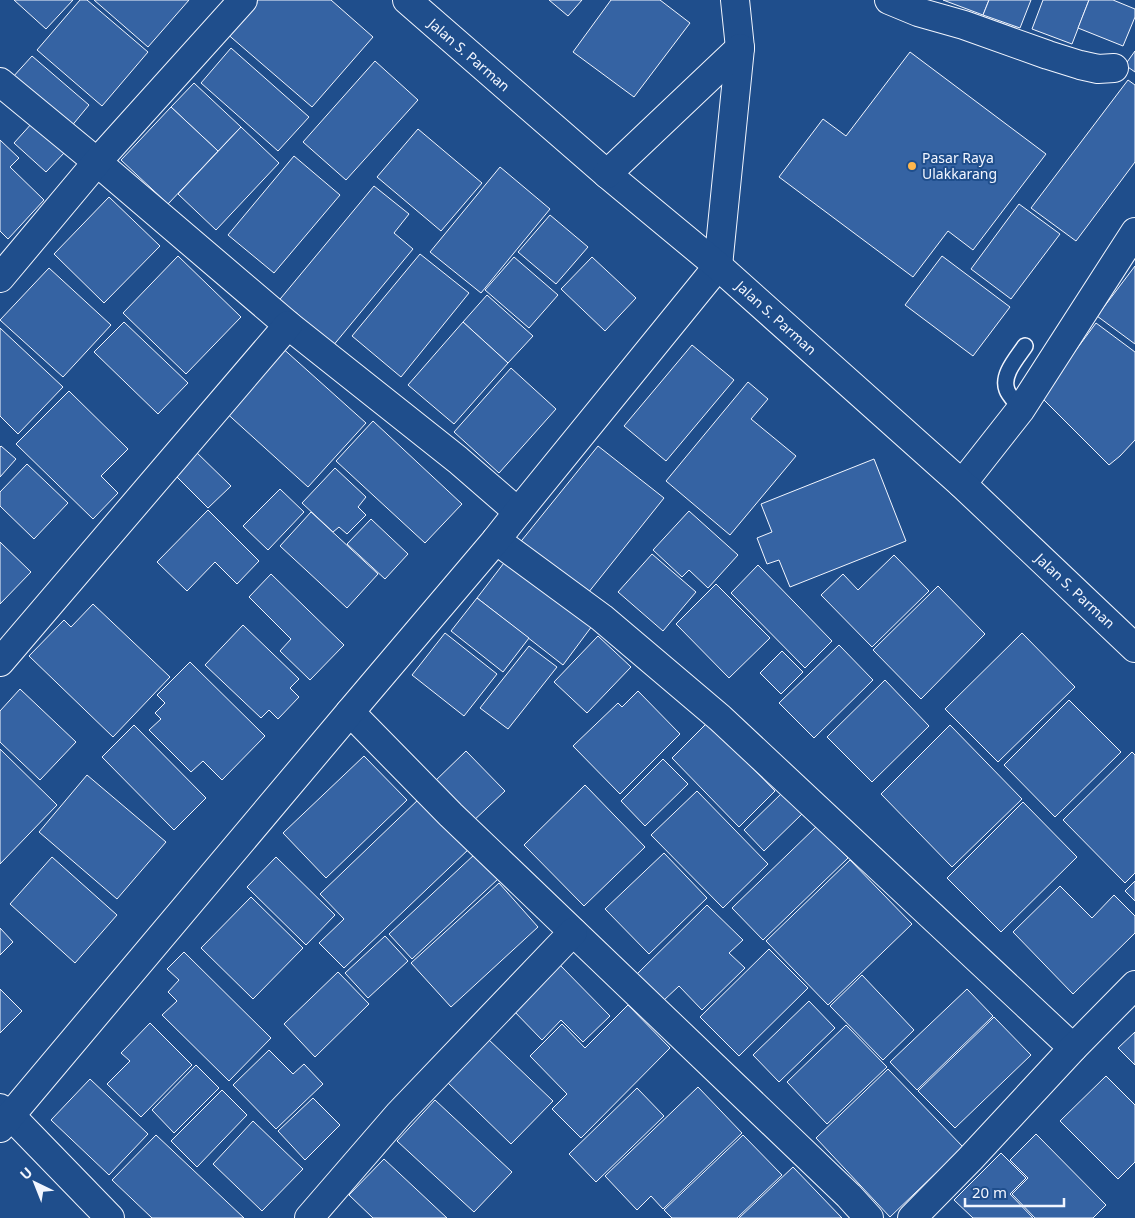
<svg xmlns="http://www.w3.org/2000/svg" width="1135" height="1218" font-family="'Noto Sans',sans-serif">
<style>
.building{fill:#3563a3;stroke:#f2f6ff}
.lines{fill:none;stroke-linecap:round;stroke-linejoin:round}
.lane-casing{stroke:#f2f6ff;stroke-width:18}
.street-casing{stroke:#f2f6ff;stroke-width:30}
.secondary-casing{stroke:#f2f6ff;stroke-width:30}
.primary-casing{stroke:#f2f6ff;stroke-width:30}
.lane{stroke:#1f4e8c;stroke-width:15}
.street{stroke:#1f4e8c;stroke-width:28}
.secondary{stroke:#1f4e8c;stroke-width:28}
.primary{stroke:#1f4e8c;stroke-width:28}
.poi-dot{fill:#ffb74d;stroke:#1f4e8c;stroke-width:2}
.labels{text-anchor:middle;stroke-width:4;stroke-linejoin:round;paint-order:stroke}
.street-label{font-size:14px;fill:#f2f6ff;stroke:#1f4e8c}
.poi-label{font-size:14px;fill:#f2f6ff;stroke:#1f4e8c;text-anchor:start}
</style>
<rect width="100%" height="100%" fill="#1f4e8c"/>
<g class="building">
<polygon points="14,0 73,0 46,29"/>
<polygon points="80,0 87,0 148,52 102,106 37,50"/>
<polygon points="94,0 189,0 148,47"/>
<polygon points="253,0 331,0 373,37 312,107 225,32"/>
<polygon points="549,0 582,0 568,16"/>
<polygon points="611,0 660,0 690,23 634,97 573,52"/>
<polygon points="943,0 989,0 983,15"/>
<polygon points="989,0 1031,0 1020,28 983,15"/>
<polygon points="1043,0 1089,0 1072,44 1032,29"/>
<polygon points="1089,0 1113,0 1135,9 1135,17 1123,46 1078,28"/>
<polygon points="231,48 309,117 278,151 201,83"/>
<polygon points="1135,51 1135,72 1125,65"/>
<polygon points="910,52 1046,154 973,250 948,231 913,277 779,177 823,119 846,136"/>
<polygon points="32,56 89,105 70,128 12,78"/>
<polygon points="375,61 418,100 346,180 303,142"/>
<polygon points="1128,80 1135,85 1135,162 1076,241 1031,208"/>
<polygon points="194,83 241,127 218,151 171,107"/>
<polygon points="171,107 218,151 168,204 121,160"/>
<polygon points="33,122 65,152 46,172 14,143"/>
<polygon points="241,127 279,163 216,230 178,194"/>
<polygon points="418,129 482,183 441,231 377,177"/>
<polygon points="0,140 19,158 10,167 44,200 8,239 0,231"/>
<polygon points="294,156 340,195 274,273 228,235"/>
<polygon points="500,167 550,209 481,293 430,252"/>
<polygon points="374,186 409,214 394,233 413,249 332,347 276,304"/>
<polygon points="109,197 160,246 104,303 54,254"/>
<polygon points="1019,204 1060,234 1011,299 971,269"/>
<polygon points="550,215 588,247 556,284 518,252"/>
<polygon points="420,254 469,293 401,377 352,336"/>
<polygon points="178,256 241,317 186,374 123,313"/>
<polygon points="942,256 1010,307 973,356 905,305"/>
<polygon points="514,257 558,295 529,328 485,290"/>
<polygon points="592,257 636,298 605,331 561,289"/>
<polygon points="1135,266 1135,344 1097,316"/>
<polygon points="49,268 111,325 63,377 0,320"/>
<polygon points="487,295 533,336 508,363 463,322"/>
<polygon points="124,322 188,383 158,414 94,352"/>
<polygon points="463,322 508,363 454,424 408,385"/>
<polygon points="1096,323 1135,352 1135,440 1120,456 1109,465 1041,397"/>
<polygon points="0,328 63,387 18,434 0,416"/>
<polygon points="279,345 366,423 308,487 222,409"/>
<polygon points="692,345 734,380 666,461 624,426"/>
<polygon points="511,368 556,409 499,473 454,432"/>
<polygon points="748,382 768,399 751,419 796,456 730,535 666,481"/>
<polygon points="69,391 128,449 101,476 118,493 93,519 16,444"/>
<polygon points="373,421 462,504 425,543 336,461"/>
<polygon points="1,446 16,459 0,477 0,447"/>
<polygon points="598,446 664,498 584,598 518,545"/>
<polygon points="193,449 231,486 208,508 171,471"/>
<polygon points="874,459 906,541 790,587 779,560 767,564 757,538 772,532 761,504"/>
<polygon points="27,464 68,503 34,539 0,506 0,492"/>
<polygon points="335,468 366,497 358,507 366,515 347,534 339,527 333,532 302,503"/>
<polygon points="280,489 304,512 268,550 243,526"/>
<polygon points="208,510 259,561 237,584 215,562 187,591 157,562"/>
<polygon points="689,511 738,555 708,588 689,570 682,577 653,550"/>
<polygon points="311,512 378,574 347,608 280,546"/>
<polygon points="371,519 408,554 385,579 347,544"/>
<polygon points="0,542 31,572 0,604"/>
<polygon points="652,554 696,592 663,631 618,592"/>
<polygon points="894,555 929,591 872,647 821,595 843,574 858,590"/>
<polygon points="507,559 592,626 563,665 477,598"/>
<polygon points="758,565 832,641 805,668 731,593"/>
<polygon points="271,574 344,645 310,680 280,651 291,639 249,597"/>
<polygon points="716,584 770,638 729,678 676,624"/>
<polygon points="938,586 985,634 921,699 873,650"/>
<polygon points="477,598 529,638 503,672 451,631"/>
<polygon points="93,604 170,677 113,737 29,656 64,620 71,627"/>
<polygon points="243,625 299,679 290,688 299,697 278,719 269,710 261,718 205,665"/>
<polygon points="445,633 497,674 464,716 412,675"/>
<polygon points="1022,633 1075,687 998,762 945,709"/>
<polygon points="598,636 631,667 587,713 554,682"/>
<polygon points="839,645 873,680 814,738 779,703"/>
<polygon points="529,646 557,667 508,729 480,708"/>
<polygon points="782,651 803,672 781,694 760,673"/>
<polygon points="190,662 265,736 222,780 203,761 191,772 149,730 161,719 155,713 165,703 157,695"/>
<polygon points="885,680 929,726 872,782 827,737"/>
<polygon points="20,689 76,742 40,780 0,742 0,711"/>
<polygon points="638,691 680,734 620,794 573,746 618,703 622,707"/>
<polygon points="1069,700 1121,752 1055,817 1004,765"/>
<polygon points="708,722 775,791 739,827 672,758"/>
<polygon points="134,725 206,798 174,830 102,757"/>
<polygon points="950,725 1022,799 952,867 881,794"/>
<polygon points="0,749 57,805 0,864"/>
<polygon points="466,751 505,791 470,824 432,784"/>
<polygon points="1132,752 1135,755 1135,873 1125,883 1063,820"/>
<polygon points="364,756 407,800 326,878 283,833"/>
<polygon points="663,759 688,784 645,826 621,801"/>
<polygon points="87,775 166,842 117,899 39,832"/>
<polygon points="585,785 645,847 584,906 524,845"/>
<polygon points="697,791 768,864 723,908 651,835"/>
<polygon points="782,793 802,814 764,851 744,830"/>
<polygon points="421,797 470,848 344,968 319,943 344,919 320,894"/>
<polygon points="1023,802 1077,857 1001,932 947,878"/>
<polygon points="817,826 848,858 763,940 732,908"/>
<polygon points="664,853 707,898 649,954 605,909"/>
<polygon points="475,854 498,879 412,959 389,934"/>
<polygon points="52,857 117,915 75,963 10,904"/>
<polygon points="276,857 335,915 306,945 247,887"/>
<polygon points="850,860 912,924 828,1005 766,941"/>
<polygon points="1135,881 1135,901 1125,891"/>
<polygon points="499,883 538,927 451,1007 411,963"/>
<polygon points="1060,886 1092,918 1114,895 1135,916 1135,933 1073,994 1013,932"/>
<polygon points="251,897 303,948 253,999 201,948"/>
<polygon points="707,905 743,940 729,953 745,968 702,1010 679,986 663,1001 637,974"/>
<polygon points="0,928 13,942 0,955"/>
<polygon points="385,936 408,961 368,998 345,973"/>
<polygon points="769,949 808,988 739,1056 700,1017"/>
<polygon points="184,952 271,1038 229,1081 162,1015 177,1001 168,992 179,980 167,969"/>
<polygon points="558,963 610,1016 583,1042 561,1020 542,1040 512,1009"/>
<polygon points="338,972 369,1004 315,1057 284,1024"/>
<polygon points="862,975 914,1030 883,1060 830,1006"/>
<polygon points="0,989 22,1011 0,1033"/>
<polygon points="967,989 993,1016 917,1090 890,1062"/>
<polygon points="809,1001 835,1028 779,1082 753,1055"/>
<polygon points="628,1005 670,1048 581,1138 552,1109 567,1094 530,1056 562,1024 585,1048"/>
<polygon points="994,1017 1031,1055 955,1128 918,1091"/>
<polygon points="150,1023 192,1065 141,1117 107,1084 130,1061 121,1053"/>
<polygon points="846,1025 887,1067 827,1124 787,1082"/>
<polygon points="1135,1032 1135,1065 1118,1048"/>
<polygon points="487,1038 553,1101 511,1144 446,1081"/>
<polygon points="269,1050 293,1074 304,1064 323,1084 276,1129 233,1085"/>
<polygon points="196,1065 219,1088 174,1133 152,1110"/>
<polygon points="888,1069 963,1147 890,1217 816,1138"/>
<polygon points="1106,1076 1135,1105 1135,1162 1118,1179 1060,1121"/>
<polygon points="90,1079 148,1134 109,1175 51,1120"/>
<polygon points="698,1087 742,1133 663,1209 651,1196 637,1210 605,1176"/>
<polygon points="637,1088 664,1116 596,1182 569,1154"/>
<polygon points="222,1090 247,1115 197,1167 171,1141"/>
<polygon points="313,1098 340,1125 305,1160 278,1131"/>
<polygon points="435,1100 512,1172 474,1212 397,1141"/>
<polygon points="253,1121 303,1169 262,1211 213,1164"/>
<polygon points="1036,1134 1106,1205 1093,1218 1035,1218 1012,1194 1028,1178 1010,1160"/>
<polygon points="156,1135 244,1218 152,1218 112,1180"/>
<polygon points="743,1135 782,1175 737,1218 672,1218 664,1210"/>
<polygon points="1001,1153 1026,1178 1010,1194 1033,1218 973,1218 954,1200"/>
<polygon points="384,1159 447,1218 373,1218 349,1195"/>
<polygon points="793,1167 842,1218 739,1218"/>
</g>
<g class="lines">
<defs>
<path id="lane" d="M1021,409C1017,403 1009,396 1007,390C1001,375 1017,358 1025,346"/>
<g id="street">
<polyline points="889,0 918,12 964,25 1048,55 1080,65 1098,69 1114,68"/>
<polyline points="0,82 97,162 288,325 458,460 518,512"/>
<polyline points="0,278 97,162 243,0"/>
<polyline points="962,484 1021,409 1135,232"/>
<polyline points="496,540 602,618 720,718 1073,1048"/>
<polyline points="0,662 288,325"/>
<polyline points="350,712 451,815 849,1196 869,1218"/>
<polyline points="0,1108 11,1116 110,1218"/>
<polyline points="0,1128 350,712 496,540 518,512 718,266"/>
<polyline points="309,1218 399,1114 573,932"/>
<polyline points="912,1218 970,1159 1073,1048 1135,985"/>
</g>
<polyline id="secondary" points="718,266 740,48 735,0"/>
<g id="primary">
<polyline points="407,0 607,174 718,266 962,484 1135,648"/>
<polyline points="607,174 740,48"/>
</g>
</defs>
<use href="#lane" class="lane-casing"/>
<use href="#street" class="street-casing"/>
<use href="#secondary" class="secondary-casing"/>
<use href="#primary" class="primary-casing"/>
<use href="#lane" class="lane"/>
<use href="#street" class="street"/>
<use href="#secondary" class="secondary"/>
<use href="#primary" class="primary"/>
</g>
<circle class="poi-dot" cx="912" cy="166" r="5"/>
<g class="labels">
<g class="street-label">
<text transform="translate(469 55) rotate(41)" y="5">Jalan S. Parman</text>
<text transform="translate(776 318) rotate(42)" y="5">Jalan S. Parman</text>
<text transform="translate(1075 591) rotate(43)" y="5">Jalan S. Parman</text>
</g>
<g class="poi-label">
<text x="922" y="163">Pasar Raya<tspan x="922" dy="16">Ulakkarang</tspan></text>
</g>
</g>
<g transform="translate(35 1183) rotate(317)" stroke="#1f4e8c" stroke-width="4" paint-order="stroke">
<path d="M0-4L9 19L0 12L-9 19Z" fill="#f2f6ff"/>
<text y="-8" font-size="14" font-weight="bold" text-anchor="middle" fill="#f2f6ff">U</text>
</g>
<path d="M965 1198v8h99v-8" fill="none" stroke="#f2f6ff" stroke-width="2.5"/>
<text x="972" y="1198" font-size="15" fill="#f2f6ff" stroke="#1f4e8c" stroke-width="4" paint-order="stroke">20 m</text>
</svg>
